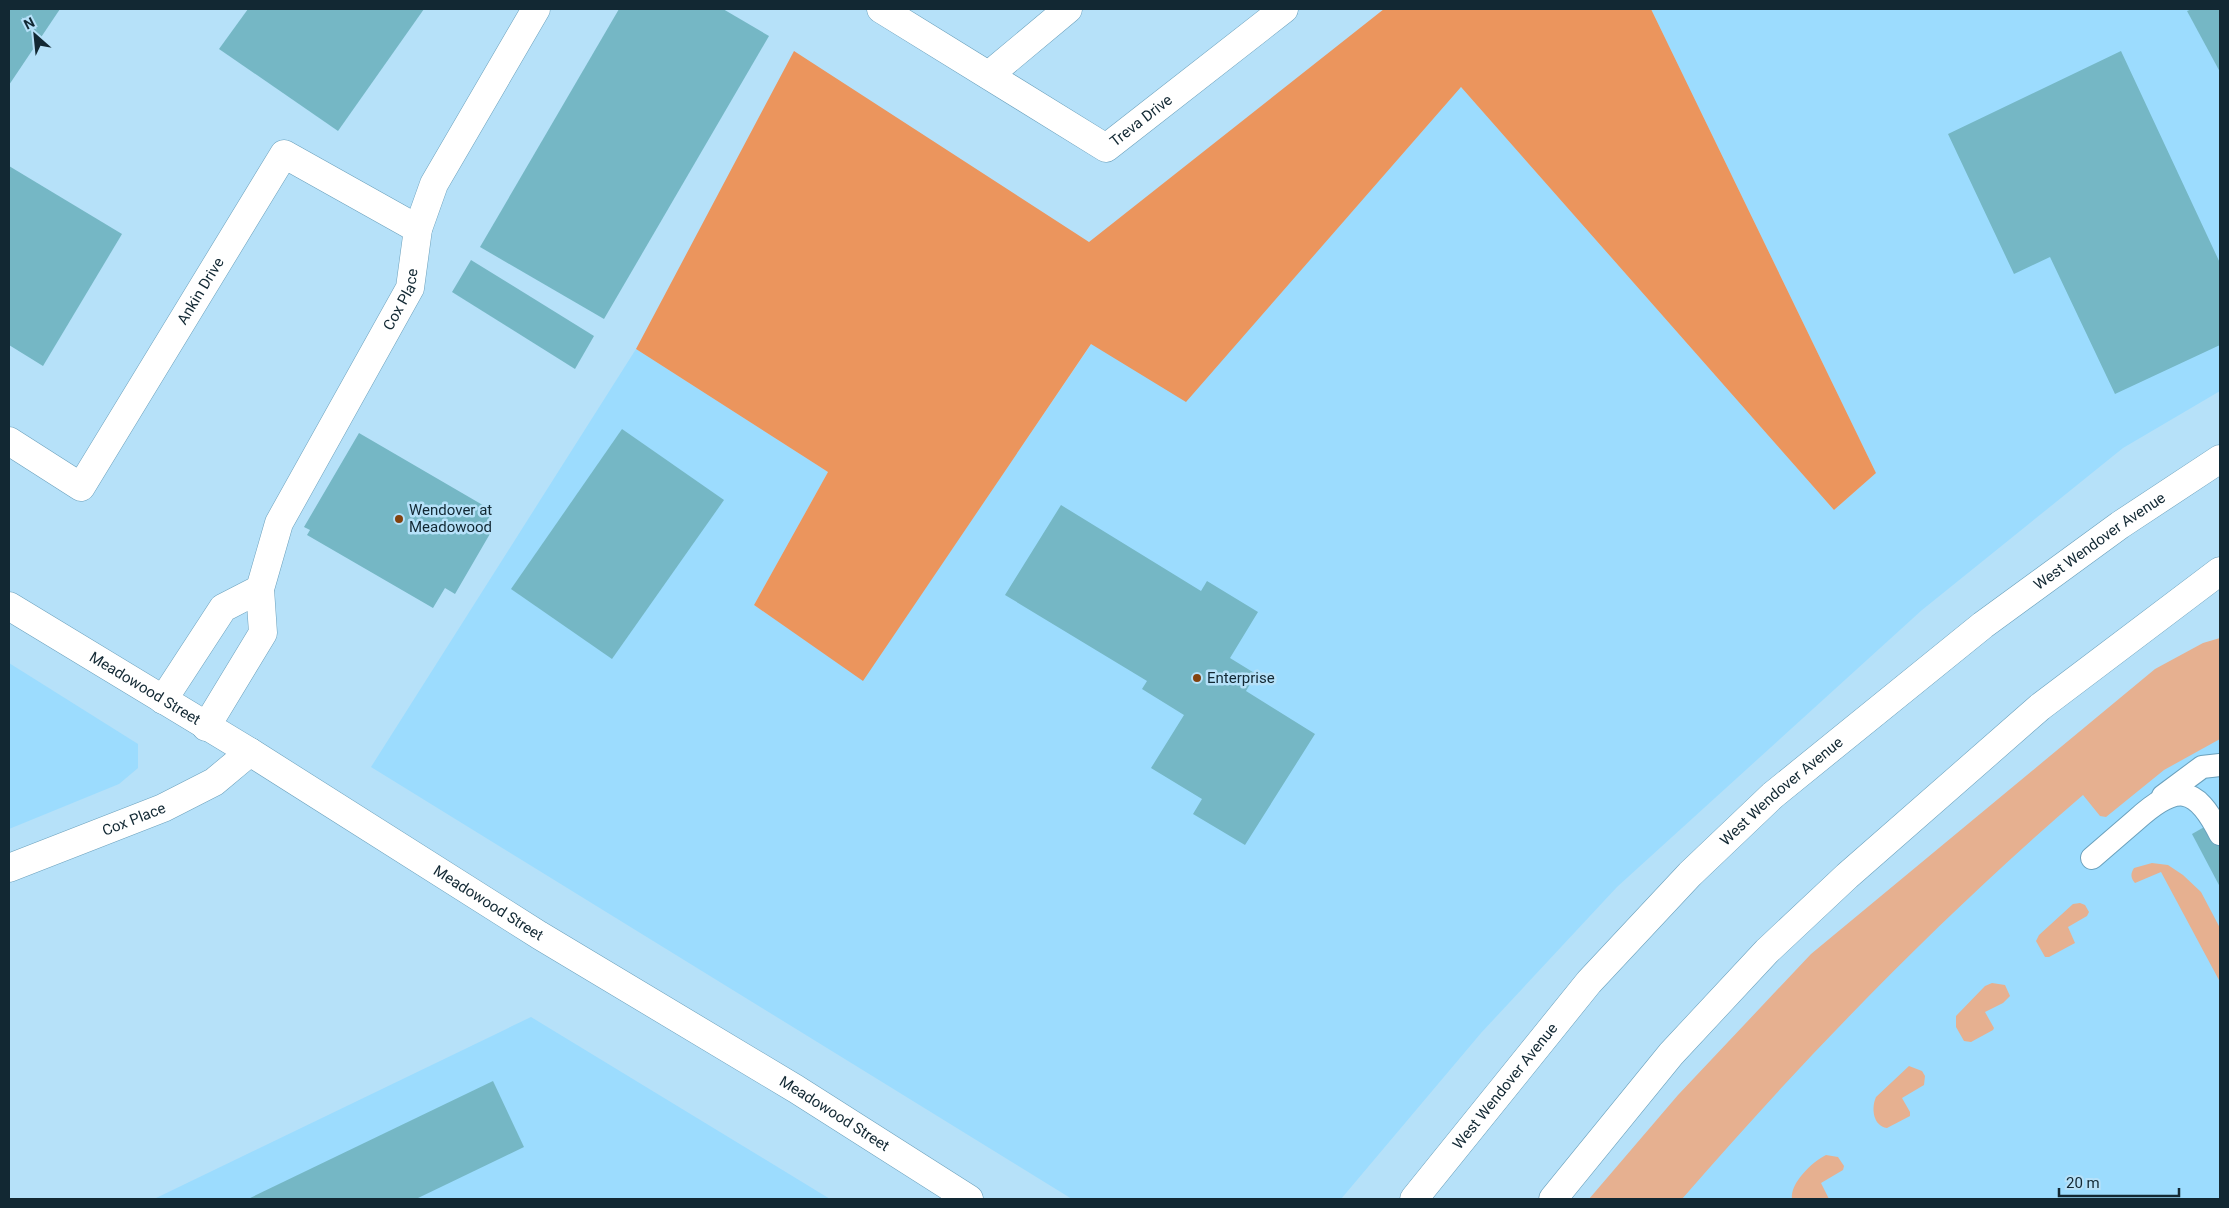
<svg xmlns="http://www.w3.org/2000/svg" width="2229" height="1208" font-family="Roboto,sans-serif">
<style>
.built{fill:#9cdcfe}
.green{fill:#e6b090}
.forest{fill:#eb955d}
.building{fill:#75b7c5}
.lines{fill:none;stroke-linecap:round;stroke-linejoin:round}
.service-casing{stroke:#6aa0bc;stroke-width:24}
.minor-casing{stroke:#6aa0bc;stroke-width:29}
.tertiary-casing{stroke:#6aa0bc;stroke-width:29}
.trunk-casing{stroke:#6aa0bc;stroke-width:29}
.service{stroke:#fff;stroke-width:22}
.minor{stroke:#fff;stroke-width:28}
.tertiary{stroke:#fff;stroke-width:28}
.trunk{stroke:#fff;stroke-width:28}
.poi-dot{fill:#83420e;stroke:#b6e1f9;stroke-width:2}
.labels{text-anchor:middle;stroke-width:5;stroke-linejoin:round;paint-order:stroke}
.street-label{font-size:15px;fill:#122833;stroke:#b6e1f9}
.poi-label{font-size:15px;fill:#122833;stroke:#b6e1f9;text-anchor:start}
</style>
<rect width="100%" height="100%" fill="#b6e1f9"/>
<g class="built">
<polygon points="1651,9 2220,9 2220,391 2123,448 1922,610 1617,887 1481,1033 1341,1199 1072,1199 371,767 636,349 828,472 754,605 863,680 1092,343 1186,401 1461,87 1834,510 1876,473"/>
<polygon points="2220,642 2220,1199 1615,1199"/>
<polygon points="9,663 138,744 138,768 119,784 9,829"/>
<polygon points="531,1017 830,1199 154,1199"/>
</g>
<g class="green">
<path d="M2220,638V739L2164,770L2106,817L2100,816L2083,795C1939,919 1806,1056 1682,1199H1589L1678,1095L1811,954L2155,669L2203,643Z"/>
<path d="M2152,863L2168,865L2183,875L2201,892L2220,928V982L2161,872L2135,883C2131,878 2130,874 2134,868Z"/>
<polygon points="2080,903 2085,905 2089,912 2087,916 2068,927 2075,943 2049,957 2045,957 2036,941 2039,935 2073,904"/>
<polygon points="1992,983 2005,985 2010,996 2003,1003 1985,1012 1994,1028 1993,1030 1971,1042 1964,1041 1956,1027 1956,1016 1985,986"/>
<path d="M1909,1066L1922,1071L1925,1076L1924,1085L1902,1098L1910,1112V1116L1887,1128C1873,1126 1871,1108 1876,1097Z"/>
<path d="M1826,1155L1838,1157L1844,1166L1843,1170L1821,1183L1829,1199H1792C1790,1183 1812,1162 1826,1155Z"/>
</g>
<polygon class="forest" points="1384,9 1651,9 1876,473 1834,510 1461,87 1186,402 1091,344 863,681 754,605 828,472 636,349 794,51 1089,242"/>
<g class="building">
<polygon points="9,9 60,9 9,85"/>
<polygon points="248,9 424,9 338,131 219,49"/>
<polygon points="619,9 723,9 769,36 604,319 480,247"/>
<polygon points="2192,9 2220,9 2220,72 2187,11"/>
<polygon points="2121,51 2220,263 2220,345 2115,394 2050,257 2014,274 1948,134"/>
<polygon points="9,166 122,234 43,366 9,345"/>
<polygon points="471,260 594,336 575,369 452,292"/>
<polygon points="622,429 724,500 612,659 511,589"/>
<polygon points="359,433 493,511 483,528 491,532 455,594 445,588 433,608 307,535 310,530 304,527"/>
<polygon points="1061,505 1201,591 1207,581 1258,612 1230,658 1256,674 1246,691 1315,734 1245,845 1193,814 1202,799 1151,768 1184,715 1142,689 1147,681 1005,595"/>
<polygon points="2220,818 2220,887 2192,834"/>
<polygon points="493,1081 524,1147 416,1199 248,1199"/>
</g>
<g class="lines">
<defs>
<g id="service">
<polyline points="2163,796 2202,767 2220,765"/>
<path d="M2092,858C2107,845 2121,833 2136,820C2176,784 2195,784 2220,834"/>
</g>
<g id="minor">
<path id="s1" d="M881,9L1106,148L1284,9"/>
<polyline points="989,75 1068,9"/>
<path id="s2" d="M9,441L81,487L284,154L418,229"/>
<polyline points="163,700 223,608 260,589"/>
<path id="s3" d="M206,727L263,633L260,589L279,523L410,288L418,229L434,184L536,9"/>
<path id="s4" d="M9,868L163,808L214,782L250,752"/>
</g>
<g id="tertiary">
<path id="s5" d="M9,606L250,752L539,935L796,1089L969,1199"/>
</g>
<g id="trunk">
<path id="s6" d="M1414,1199L1589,982L1690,874L1773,795L1983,625L2120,525L2220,459"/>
<polyline points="1553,1199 1671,1054 1767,951 1847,876 2040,707 2220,571"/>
</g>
</defs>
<use href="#service" class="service-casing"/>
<use href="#minor" class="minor-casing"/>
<use href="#tertiary" class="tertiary-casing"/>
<use href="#trunk" class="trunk-casing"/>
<use href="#service" class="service"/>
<use href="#minor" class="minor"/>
<use href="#tertiary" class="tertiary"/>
<use href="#trunk" class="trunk"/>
</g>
<g class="poi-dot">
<circle cx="399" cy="519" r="5"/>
<circle cx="1197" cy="678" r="5"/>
</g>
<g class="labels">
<g class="street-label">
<text dy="5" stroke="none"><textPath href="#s1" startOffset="309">Treva Drive</textPath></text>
<text dy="5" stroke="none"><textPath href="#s2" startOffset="315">Ankin Drive</textPath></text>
<text dy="5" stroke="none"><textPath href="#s3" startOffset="478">Cox Place</textPath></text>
<text dy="5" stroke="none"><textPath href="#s6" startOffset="955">West Wendover Avenue</textPath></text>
<text dy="5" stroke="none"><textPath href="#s5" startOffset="159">Meadowood Street</textPath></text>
<text dy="5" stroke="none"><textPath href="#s6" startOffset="550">West Wendover Avenue</textPath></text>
<text dy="5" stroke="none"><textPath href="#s4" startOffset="134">Cox Place</textPath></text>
<text dy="5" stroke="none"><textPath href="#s5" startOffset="564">Meadowood Street</textPath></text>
<text dy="5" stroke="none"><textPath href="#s6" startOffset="145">West Wendover Avenue</textPath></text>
<text dy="5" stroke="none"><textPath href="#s5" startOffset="969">Meadowood Street</textPath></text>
</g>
<g class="poi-label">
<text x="409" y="515">Wendover at<tspan x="409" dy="17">Meadowood</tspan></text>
<text x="1207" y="683">Enterprise</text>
</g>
</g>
<rect width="2229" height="1208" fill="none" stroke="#122833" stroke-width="20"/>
<g transform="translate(35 35) rotate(333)" stroke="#b6e1f9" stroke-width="4" paint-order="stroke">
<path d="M0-4L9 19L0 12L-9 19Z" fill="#122833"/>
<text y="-8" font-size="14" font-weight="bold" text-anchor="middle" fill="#122833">N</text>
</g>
<path d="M2059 1188v8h120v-8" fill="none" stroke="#122833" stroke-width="2.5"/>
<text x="2066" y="1188" font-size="15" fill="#122833" stroke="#b6e1f9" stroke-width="4" paint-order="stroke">20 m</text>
</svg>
